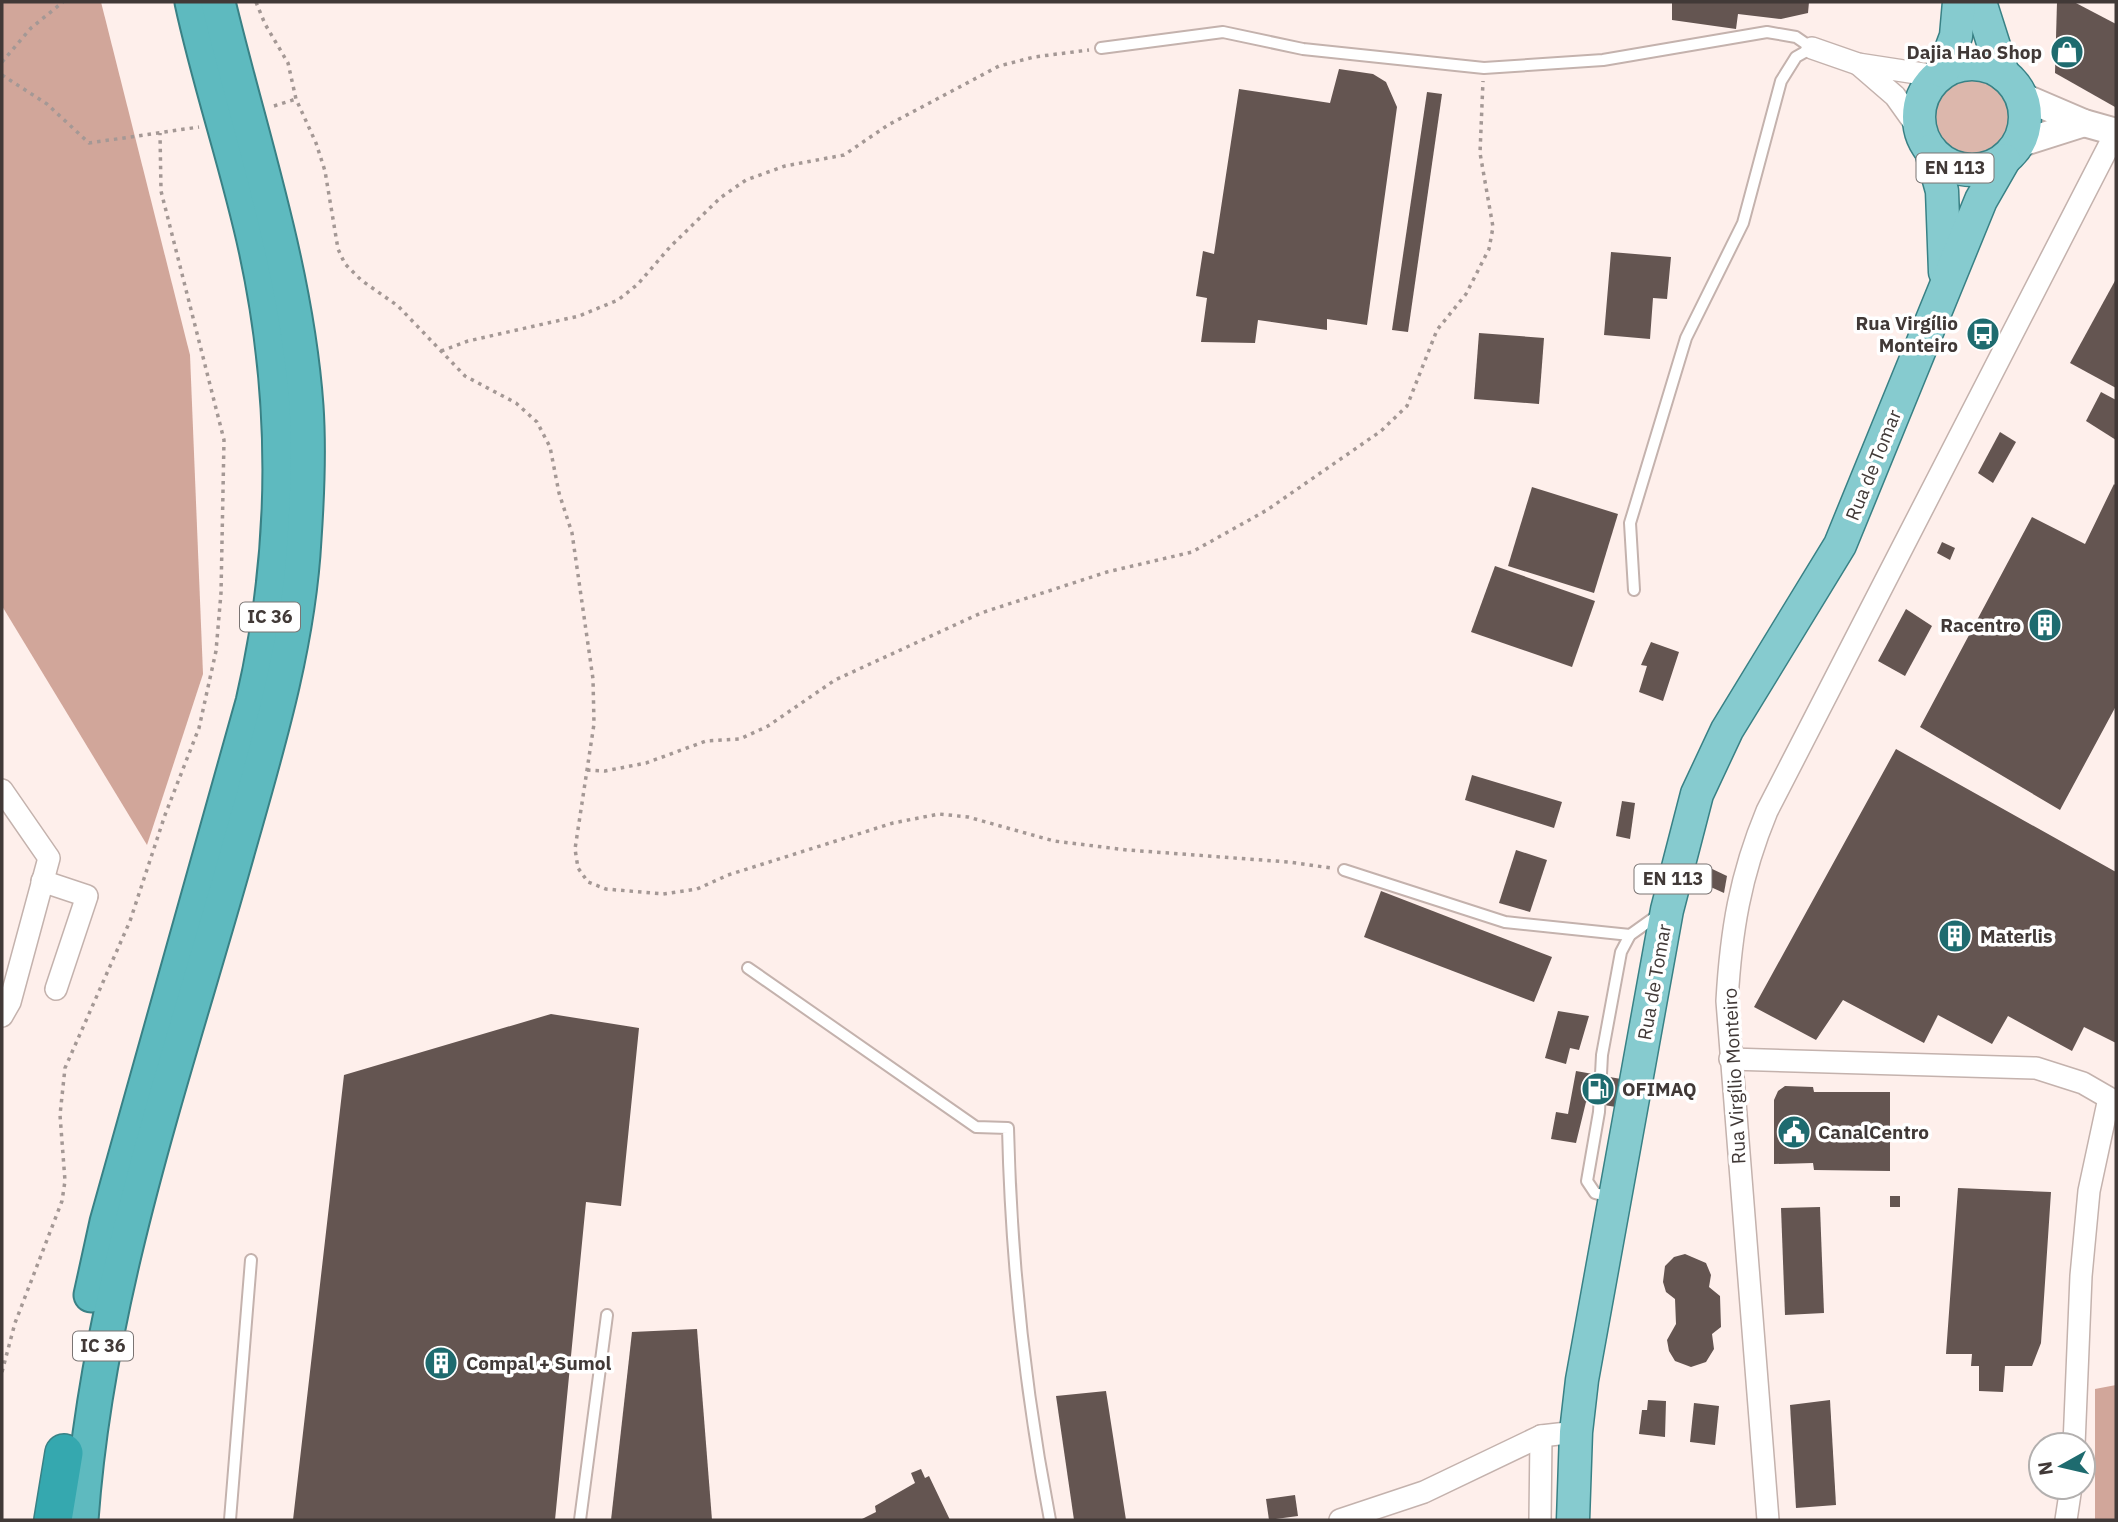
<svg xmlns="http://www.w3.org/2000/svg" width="2118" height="1522" font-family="'IBM Plex Sans',sans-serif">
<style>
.green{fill:#dcb7ac}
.forest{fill:#d1a69a}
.building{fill:#645551}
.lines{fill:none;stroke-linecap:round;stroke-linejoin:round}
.service-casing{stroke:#c4b2ad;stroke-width:14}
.minor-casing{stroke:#c4b2ad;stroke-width:24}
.tertiary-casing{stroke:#c4b2ad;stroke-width:30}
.primary-casing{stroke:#398185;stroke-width:35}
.trunk-casing{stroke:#398185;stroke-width:37}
.motorway-casing{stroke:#398185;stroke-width:40}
.path{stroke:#a49895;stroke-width:3.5;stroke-dasharray:3.5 5;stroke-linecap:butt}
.service{stroke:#fff;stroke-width:10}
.minor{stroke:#fff;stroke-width:21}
.tertiary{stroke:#fff;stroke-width:26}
.primary{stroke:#86cbcf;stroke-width:32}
.trunk{stroke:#5ebabf;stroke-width:33}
.motorway{stroke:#35a8af;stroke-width:37}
.labels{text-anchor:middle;stroke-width:7;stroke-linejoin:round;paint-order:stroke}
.shield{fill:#fff;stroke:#7a7473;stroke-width:2}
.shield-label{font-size:18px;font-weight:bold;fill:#413937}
.poi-label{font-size:19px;font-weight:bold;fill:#413937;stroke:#fff;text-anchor:start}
.street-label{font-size:19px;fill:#413937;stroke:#fff}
</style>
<rect width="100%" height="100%" fill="#feefeb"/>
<circle class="green" cx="1973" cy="116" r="38"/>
<g class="forest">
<polygon points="2,2 101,2 190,355 203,674 147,845 2,606"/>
<polygon points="2116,1385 2116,1520 2095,1520 2095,1389"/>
</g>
<g class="building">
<polygon points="1672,2 1809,2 1808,13 1781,19 1738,14 1736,29 1672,20"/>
<polygon points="2057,2 2074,2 2116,24 2115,107 2055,73"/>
<polygon points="1339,69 1373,74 1386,82 1397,107 1367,325 1327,319 1327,330 1258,320 1255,343 1201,342 1207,298 1196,296 1203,251 1214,254 1239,89 1330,103"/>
<polygon points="1427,92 1442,94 1408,332 1392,330"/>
<polygon points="1611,252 1671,257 1667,299 1653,298 1650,339 1604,335"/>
<polygon points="2116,279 2116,388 2070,363"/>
<polygon points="1479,333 1544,338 1539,404 1474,399"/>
<polygon points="2101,392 2116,400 2116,440 2086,421"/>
<polygon points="2000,432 2016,442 1993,483 1978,473"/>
<polygon points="2114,484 2116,486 2116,706 2060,810 1920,727 2032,517 2085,544"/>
<polygon points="1532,487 1618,514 1594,593 1508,566"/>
<polygon points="1942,542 1955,548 1950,560 1937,553"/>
<polygon points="1495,566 1595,601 1572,667 1471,632"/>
<polygon points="1906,609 1932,626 1905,676 1878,661"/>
<polygon points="1651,642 1679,652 1663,701 1639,692 1647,666 1641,665"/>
<polygon points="1896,749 2116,872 2116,1043 2084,1027 2072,1051 2008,1016 1992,1044 1938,1015 1924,1043 1843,1000 1816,1040 1754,1007"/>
<polygon points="1472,775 1562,802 1554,828 1465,800"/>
<polygon points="1622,801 1635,803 1630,839 1616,836"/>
<polygon points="1516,850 1547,860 1530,912 1499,903"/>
<polygon points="1708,867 1727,876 1724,893 1704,884"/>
<polygon points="1381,891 1552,957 1534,1002 1364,937"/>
<polygon points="1558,1011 1589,1016 1579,1050 1570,1048 1566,1064 1545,1058"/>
<polygon points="551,1014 639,1028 621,1206 586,1202 555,1520 293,1520 344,1075"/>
<polygon points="1576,1071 1621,1079 1616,1107 1586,1102 1576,1143 1551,1139 1556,1112 1568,1114"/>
<polygon points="1785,1086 1813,1087 1814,1092 1890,1092 1890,1171 1814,1170 1813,1163 1774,1164 1774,1100 1778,1091"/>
<polygon points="1958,1188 2051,1192 2041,1343 2032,1366 2005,1366 2003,1392 1979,1391 1979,1366 1971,1366 1972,1354 1946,1354"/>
<rect x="1890" y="1196" width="10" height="11"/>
<polygon points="1820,1207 1824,1313 1785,1315 1781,1208"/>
<polygon points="1685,1254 1706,1263 1711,1275 1709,1287 1720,1296 1721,1327 1712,1334 1714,1349 1706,1362 1691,1367 1675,1361 1669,1351 1667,1340 1676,1324 1675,1299 1666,1292 1663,1282 1665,1266 1674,1257"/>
<polygon points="697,1329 712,1520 611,1520 632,1332"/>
<polygon points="1106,1391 1126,1520 1074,1520 1056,1396"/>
<polygon points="1648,1400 1666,1401 1665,1437 1639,1434 1642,1410 1647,1410"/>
<polygon points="1830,1400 1836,1505 1796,1508 1790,1405"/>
<polygon points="1694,1403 1719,1406 1715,1445 1690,1442"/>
<polygon points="921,1469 925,1478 929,1476 950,1520 860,1520 876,1512 875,1506 915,1483 911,1473"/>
<polygon points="1295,1495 1298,1516 1269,1520 1266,1499"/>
</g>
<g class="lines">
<defs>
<g id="service">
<polyline points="1101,48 1223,32 1303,49 1484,68 1603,60 1767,32 1796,37 1812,48 1796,57 1781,81 1743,223 1686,338 1630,523 1634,590"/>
<polyline points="1344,870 1505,922 1630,935"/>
<path d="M748,968L976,1127L1008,1128C1011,1260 1025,1391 1050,1520"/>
<polyline points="1613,1198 1595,1193 1587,1181 1599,1112 1602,1055 1621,952 1630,935 1658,915"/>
<polyline points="230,1520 251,1260"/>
<polyline points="580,1520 607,1315"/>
</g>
<g id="minor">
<polyline points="1812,48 1858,64 1936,76"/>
<polyline points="1858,64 1895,96 1920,131"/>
<polyline points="2,790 49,858 10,1002 2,1016"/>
<polyline points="42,881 87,896 56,989"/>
<polyline points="1730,1059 2036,1068 2083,1083 2109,1098 2089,1191 2081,1276 2074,1445"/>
<polyline points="1340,1520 1424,1492 1541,1436 1576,1432"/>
<polyline points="1540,1520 1541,1436"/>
<path d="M1768,1520L1727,1001C1731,931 1740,876 1767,811L2116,132"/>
<polyline points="2066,1520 2071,1487"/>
</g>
<g id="tertiary">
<polyline points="2021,96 2084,123 2116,132"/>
<polyline points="2018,144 2084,123"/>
</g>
<g id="primary">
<polyline points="1980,2 2003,74"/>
<circle cx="1972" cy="117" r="53"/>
<polyline points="1943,71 1956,36 1959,2"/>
<polyline points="1931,151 1942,191 1945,272"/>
<polyline points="1573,1520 1576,1432 1582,1380 1667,910 1697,794 1727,730 1840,545 1981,200 2004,160"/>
</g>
<g id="trunk">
<path d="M91,1295L107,1222L253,702C288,551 289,401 256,249C238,166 210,85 192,2"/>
<path d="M81,1520C97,1296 172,1082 233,867C263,760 298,651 304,539C307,495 309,450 306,406C296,268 250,135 218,2"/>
</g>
<polyline id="motorway" points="53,1520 64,1453"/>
</defs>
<use href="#service" class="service-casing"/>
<use href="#minor" class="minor-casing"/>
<use href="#tertiary" class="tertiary-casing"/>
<use href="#primary" class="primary-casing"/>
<use href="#trunk" class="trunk-casing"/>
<use href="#motorway" class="motorway-casing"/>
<g class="path">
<polyline points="256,2 265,24 288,63 296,99 316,143 325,171 338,249 345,264 361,280 398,306 465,376 516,403 537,422 550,447 559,493 572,533 593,679 594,724 575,849 578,868 588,882 606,889 663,894 697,889 728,875 893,823 939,814 968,817 1054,841 1127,850 1289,862 1331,868"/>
<polyline points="2,62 31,28 63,2"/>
<polyline points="2,75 47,104 89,143 199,127"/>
<polyline points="274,106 296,99"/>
<polyline points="441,351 468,341 579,316 618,300 638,284 670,247 720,198 746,180 785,166 844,155 888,125 999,66 1034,57 1089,50"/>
<polyline points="587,770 605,771 646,763 706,741 740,739 768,726 835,680 981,613 1107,572 1192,552 1267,510 1381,431 1407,406 1437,330 1466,294 1489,249 1493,227 1480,153 1483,81"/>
<polyline points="2,1372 15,1323 62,1201 65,1181 60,1115 65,1068 130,921 165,815 199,728 216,651 221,593 224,440 161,191 160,133"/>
</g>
<use href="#service" class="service"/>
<use href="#minor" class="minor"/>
<use href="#tertiary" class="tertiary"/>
<use href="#primary" class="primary"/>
<use href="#trunk" class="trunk"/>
<use href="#motorway" class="motorway"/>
</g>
<defs>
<symbol id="shop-disc" viewBox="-11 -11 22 22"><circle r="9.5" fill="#1e6b6f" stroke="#fff"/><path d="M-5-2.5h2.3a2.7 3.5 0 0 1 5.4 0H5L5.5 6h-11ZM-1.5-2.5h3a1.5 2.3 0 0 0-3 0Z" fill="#fff"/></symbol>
<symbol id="bus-disc" viewBox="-11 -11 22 22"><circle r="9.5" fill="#1e6b6f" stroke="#fff"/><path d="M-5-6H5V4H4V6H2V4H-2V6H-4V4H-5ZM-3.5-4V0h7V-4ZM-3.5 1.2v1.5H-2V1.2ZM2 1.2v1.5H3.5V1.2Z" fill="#fff"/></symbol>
<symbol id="building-disc" viewBox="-11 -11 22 22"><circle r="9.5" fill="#1e6b6f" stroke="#fff"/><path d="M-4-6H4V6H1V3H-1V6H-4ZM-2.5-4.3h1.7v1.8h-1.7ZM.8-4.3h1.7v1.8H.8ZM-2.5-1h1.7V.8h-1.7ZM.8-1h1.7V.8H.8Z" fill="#fff"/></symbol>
<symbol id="fuel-disc" viewBox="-11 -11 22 22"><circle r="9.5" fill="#1e6b6f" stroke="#fff"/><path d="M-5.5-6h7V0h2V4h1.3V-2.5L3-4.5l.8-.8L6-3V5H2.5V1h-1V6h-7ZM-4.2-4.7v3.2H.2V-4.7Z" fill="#fff"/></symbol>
<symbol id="civic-disc" viewBox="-11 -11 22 22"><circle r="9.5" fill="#1e6b6f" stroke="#fff"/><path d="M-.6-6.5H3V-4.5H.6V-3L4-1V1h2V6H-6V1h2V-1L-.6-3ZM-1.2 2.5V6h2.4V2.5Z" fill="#fff"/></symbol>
</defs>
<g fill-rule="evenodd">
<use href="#shop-disc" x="2048" y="33" width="38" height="38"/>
<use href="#bus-disc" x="1964" y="315" width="38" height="38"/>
<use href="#building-disc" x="2026" y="606" width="38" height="38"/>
<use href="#building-disc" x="1936" y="917" width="38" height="38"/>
<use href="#fuel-disc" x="1579" y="1070" width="38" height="38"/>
<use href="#civic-disc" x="1775" y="1113" width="38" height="38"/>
<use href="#building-disc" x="422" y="1344" width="38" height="38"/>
</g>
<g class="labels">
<g class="shield">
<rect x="1916.5" y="153.5" width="77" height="29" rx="5"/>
<rect x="240" y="602.5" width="60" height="29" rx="5"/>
<rect x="1634.5" y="864.5" width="77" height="29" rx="5"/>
<rect x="73" y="1331.5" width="60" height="29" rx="5"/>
</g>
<g class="shield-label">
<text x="1955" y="174">EN 113</text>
<text x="270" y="623">IC 36</text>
<text x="1673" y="885">EN 113</text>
<text x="103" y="1352">IC 36</text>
</g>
<g class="poi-label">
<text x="2042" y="59" text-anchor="end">Dajia Hao Shop</text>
<text x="1958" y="330" text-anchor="end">Rua Virgílio<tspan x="1958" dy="22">Monteiro</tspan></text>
<text x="2021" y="632" text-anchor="end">Racentro</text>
<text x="1980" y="943">Materlis</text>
<text x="1622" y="1096">OFIMAQ</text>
<text x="1818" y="1139">CanalCentro</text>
<text x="466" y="1370">Compal + Sumol</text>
</g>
<g class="street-label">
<text transform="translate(1873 465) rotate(-68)" y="7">Rua de Tomar</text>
<text transform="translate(1654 982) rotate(-80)" y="7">Rua de Tomar</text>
<text transform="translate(1734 1076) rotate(-93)" y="7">Rua Virgílio Monteiro</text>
</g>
</g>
<rect width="2118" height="1522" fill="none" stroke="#413937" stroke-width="7"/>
<g transform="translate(2062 1466) rotate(262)"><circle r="33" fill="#ffffff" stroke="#b3b0af" stroke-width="2"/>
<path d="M0-5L12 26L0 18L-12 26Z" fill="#1e6b6f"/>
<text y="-10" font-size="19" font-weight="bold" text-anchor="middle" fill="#413937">N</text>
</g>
</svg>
